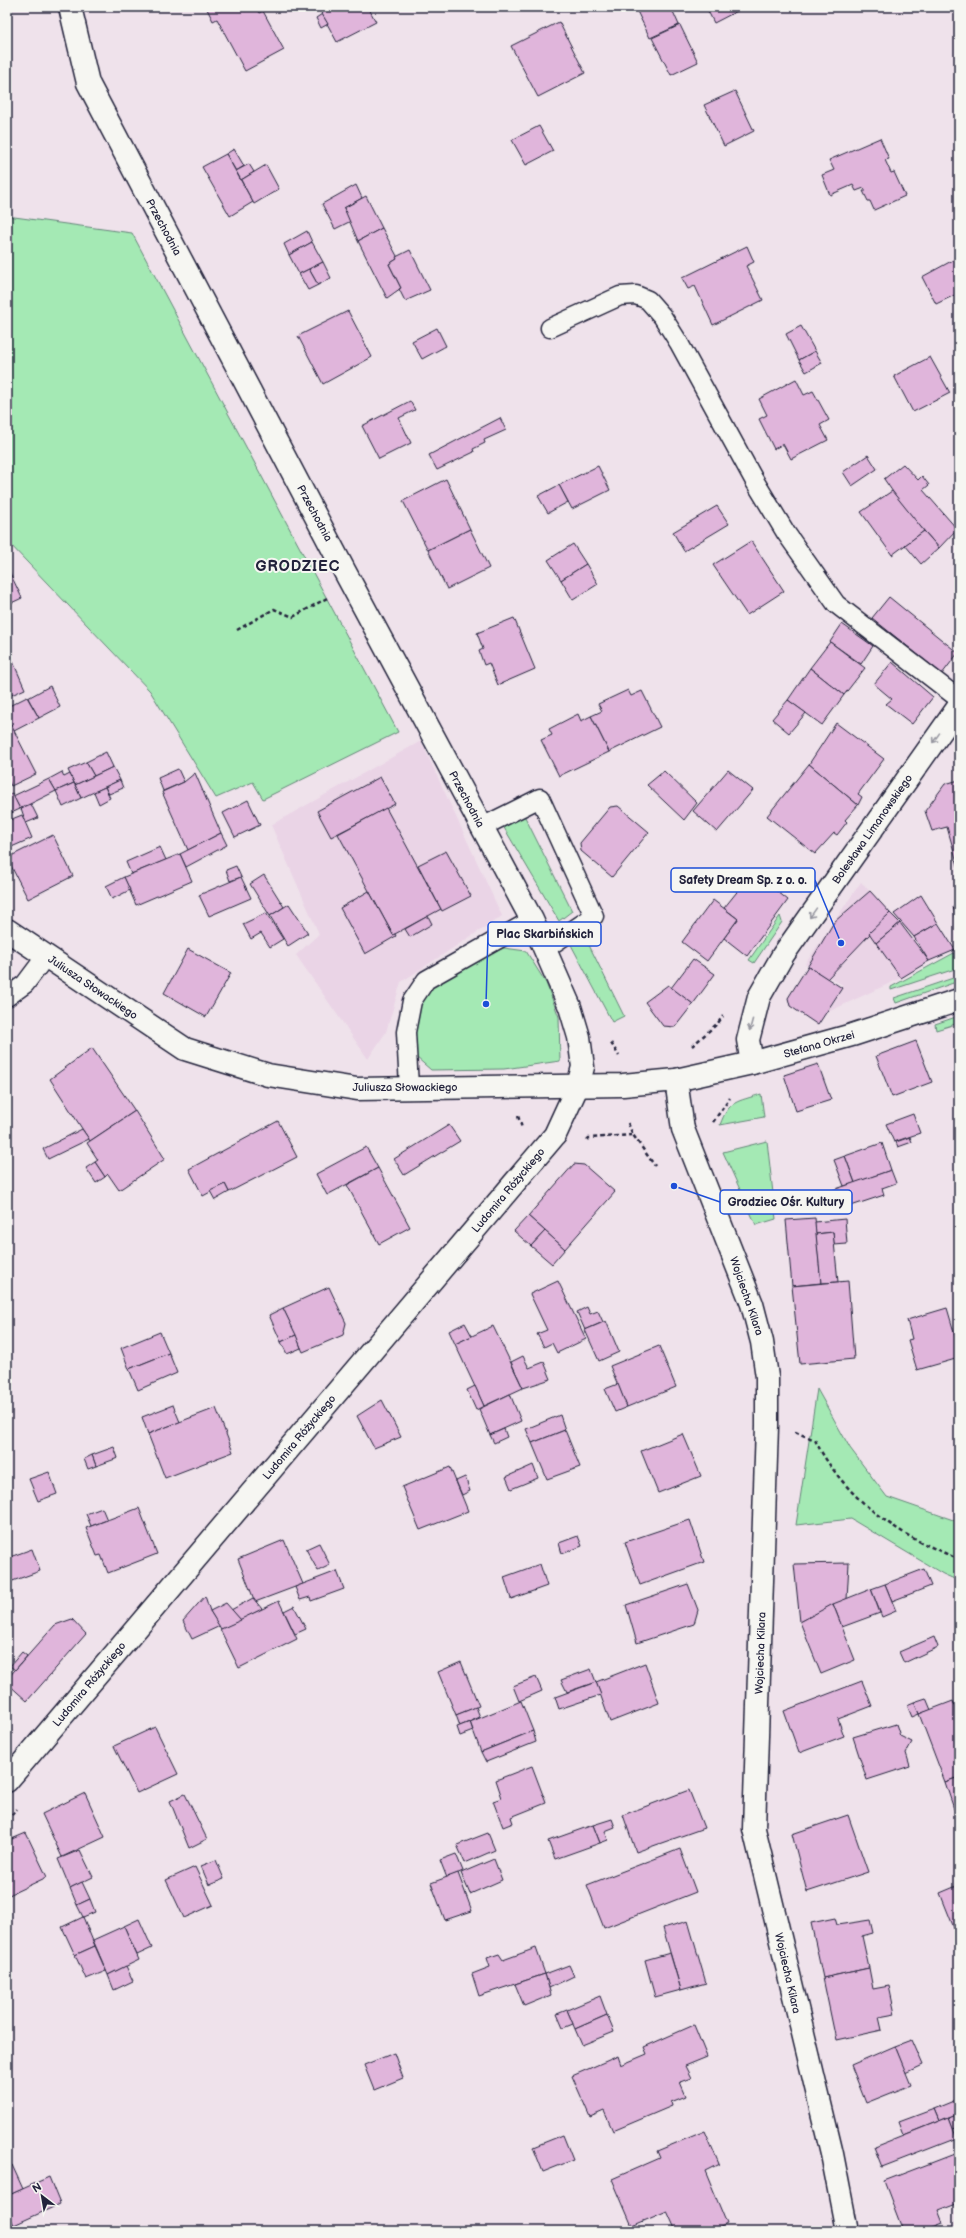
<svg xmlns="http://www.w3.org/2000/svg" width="966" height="2238" font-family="'Balsamiq Sans',sans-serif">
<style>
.built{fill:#ead4e6}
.grass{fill:#a4e9b4;stroke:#638678}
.building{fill:#e0b5db;stroke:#22223b}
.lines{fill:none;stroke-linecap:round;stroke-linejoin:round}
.lane-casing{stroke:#22223b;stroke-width:21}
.street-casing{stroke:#22223b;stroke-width:25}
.path{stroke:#22223b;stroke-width:2.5;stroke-dasharray:4 3;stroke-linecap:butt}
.lane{stroke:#f6f6f2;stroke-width:18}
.street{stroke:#f6f6f2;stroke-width:22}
.oneway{stroke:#9797a0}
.labels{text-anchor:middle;stroke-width:4;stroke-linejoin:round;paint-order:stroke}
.street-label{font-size:11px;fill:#22223b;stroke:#f6f6f2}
.district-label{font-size:15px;font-weight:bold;letter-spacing:1px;fill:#22223b;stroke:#f6f6f2}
.leader{fill:none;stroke:#1d4ed8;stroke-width:1.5}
.callout-dot{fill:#1d4ed8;stroke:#f6f6f2;stroke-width:1.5}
.callout{fill:#f6f6f2;stroke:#1d4ed8;stroke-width:1.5}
.callout-label{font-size:12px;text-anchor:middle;font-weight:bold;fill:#22223b}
</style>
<rect width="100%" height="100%" fill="#efe2eb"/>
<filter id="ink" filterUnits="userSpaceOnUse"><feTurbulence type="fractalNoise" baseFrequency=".025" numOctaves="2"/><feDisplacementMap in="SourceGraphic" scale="8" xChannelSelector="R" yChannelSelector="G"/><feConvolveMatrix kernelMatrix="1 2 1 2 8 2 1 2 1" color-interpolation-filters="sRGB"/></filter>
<g filter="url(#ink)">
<g class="built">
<polygon points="421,741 502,916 401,982 386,1032 368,1059 296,955 319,934 271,825"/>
<polygon points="861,882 900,923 929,961 901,978 828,1012 843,985 805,964"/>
</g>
<g class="grass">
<polygon points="7,216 132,233 398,732 263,799 253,782 216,798 150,691 7,541"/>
<polygon points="524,815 572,911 559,921 503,826"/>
<polygon points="780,916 782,922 754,963 749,960"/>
<polygon points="585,937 624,1016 612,1022 569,941"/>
<path d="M504,948L526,951L546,983L559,1017L560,1061L504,1069L431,1070L416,1057C415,1044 412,1028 414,1014C418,980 477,959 504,948Z"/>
<polygon points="954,953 958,968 891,990 891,987"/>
<polygon points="959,976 959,981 896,1003 894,998"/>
<polygon points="959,1016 959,1023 936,1030 935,1024"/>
<path d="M761,1094L764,1117L720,1125C729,1100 737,1102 761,1094Z"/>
<polygon points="767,1141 776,1219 756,1225 723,1152"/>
<polygon points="817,1389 850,1448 887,1497 959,1522 959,1581 943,1574 851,1519 796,1525"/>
</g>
<g class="building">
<polygon points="206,7 243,7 245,11 255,7 259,13 263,11 284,50 245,71 217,19 213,21"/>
<polygon points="318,7 368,7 376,22 337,42"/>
<polygon points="635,7 671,7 679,25 650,38"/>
<polygon points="706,7 742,7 743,8 714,23"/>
<polygon points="322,14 328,24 321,28 316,18"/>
<polygon points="559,22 585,73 538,97 511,46"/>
<polygon points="680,25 698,62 671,75 652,38"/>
<polygon points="735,91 754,131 724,146 704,105"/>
<polygon points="539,126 553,151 526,165 512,140"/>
<polygon points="880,138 889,159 885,160 891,173 894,172 905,196 874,210 870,201 868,201 863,191 866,191 864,188 856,191 853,185 830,195 822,175 834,170 829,160"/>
<polygon points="234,149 244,166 236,171 226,154"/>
<polygon points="226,154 253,202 230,216 202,167"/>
<polygon points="249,164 254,172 241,180 236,171"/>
<polygon points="266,165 279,189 254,204 241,180"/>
<polygon points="356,185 362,198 344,208 351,221 335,229 322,204"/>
<polygon points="366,196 382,228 358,241 344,208"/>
<polygon points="382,228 397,256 397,259 389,264 401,288 387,298 358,241"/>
<polygon points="307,231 312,242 289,255 284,244"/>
<polygon points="312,242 323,262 299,274 289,255"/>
<polygon points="747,246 754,262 746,266 763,300 713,325 695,286 688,289 682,278"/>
<polygon points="410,250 430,290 405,301 399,289 401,288 389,264 397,259 396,257"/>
<polygon points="957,258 959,262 959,293 936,304 922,277"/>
<polygon points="323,262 331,278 318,285 309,269"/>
<polygon points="309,269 318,285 308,290 299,274"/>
<polygon points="348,311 372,357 323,384 298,336"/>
<polygon points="801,326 815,351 799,360 786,334"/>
<polygon points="437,328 446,346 422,359 412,341"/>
<polygon points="815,351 822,363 806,372 799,360"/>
<polygon points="930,357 950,393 913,412 894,376"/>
<polygon points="796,379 804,395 813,391 829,420 820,425 828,440 791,459 783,444 774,449 759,419 767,415 759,399"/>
<polygon points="410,401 415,410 399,418 411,443 379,459 362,426"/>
<polygon points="500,418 506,430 484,440 485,443 473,449 474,452 437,470 429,455"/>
<polygon points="868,455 877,469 852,486 843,472"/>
<polygon points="903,464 918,480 922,476 929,485 923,490 957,529 939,548 904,508 884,479"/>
<polygon points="598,466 610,490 572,509 559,485"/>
<polygon points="446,479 470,529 428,550 403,501"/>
<polygon points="559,485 568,502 548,513 538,496"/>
<polygon points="892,491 924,531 892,555 861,512"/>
<polygon points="717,506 729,524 684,551 673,532"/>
<polygon points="470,529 489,568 447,589 428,550"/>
<polygon points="924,531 939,548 921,564 905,545"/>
<polygon points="751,541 784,591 747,615 713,565"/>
<polygon points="573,544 586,564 561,580 548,560"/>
<polygon points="586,564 598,584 573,600 561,580"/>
<polygon points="7,567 22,598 7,605"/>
<polygon points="889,597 958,653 942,674 872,618"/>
<polygon points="514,618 535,669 498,685 489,663 484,665 479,651 483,649 477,633"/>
<polygon points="842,624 873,646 861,664 830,642"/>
<polygon points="830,642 865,668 844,695 810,668"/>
<polygon points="7,648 25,689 7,697"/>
<polygon points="892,662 933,697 912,724 886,704 892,699 874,684"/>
<polygon points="810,668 844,695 822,725 788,700"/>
<polygon points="50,686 60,707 39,718 28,698"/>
<polygon points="628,690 631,696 642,691 660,727 609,752 591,716 602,711 598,704"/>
<polygon points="27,697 39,718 14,731 7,717 7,707"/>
<polygon points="788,700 806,713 789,733 772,719"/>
<polygon points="578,714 581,721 591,716 609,752 559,776 541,740 552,735 549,729"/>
<polygon points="7,717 36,774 11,786 7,778"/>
<polygon points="836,723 884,759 858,794 862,797 858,805 809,764"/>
<polygon points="106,752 113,767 94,776 86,762"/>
<polygon points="86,762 94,776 75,785 68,770"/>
<polygon points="809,764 858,805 845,820 847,822 837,835 834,833 815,854 767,816"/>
<polygon points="113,767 120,780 81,798 75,785"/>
<polygon points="178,769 184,782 163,791 158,778"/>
<polygon points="728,770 753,790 717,832 693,811"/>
<polygon points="664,771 697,803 684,820 647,785"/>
<polygon points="62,772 64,777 70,774 74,783 56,791 49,779"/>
<polygon points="195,773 221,833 188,850 162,792 184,782"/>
<polygon points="380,777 395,804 331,837 317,811"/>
<polygon points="49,779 56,791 20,809 13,796"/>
<polygon points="120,780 123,788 109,794 105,787"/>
<polygon points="959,780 959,869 947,827 932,831 925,811 945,784"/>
<polygon points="74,783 81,798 63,807 56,791"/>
<polygon points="105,787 110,798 99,804 94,792"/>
<polygon points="12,793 20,809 7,815 7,796"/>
<polygon points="248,800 260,825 235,837 223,813"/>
<polygon points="31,804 38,818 26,823 21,808"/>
<polygon points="618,806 649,832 612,877 581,851 580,843 610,807"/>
<polygon points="386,808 441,909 393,935 338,834"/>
<polygon points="22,815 32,838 7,849 7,821"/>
<polygon points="221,833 227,845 186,867 180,854"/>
<polygon points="53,835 73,876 28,899 7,858"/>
<polygon points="160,847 166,860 131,874 126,862"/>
<polygon points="446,851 471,896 442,911 418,865"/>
<polygon points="180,854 192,881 136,905 124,877"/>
<polygon points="236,866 241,877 230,881 226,870"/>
<polygon points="753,872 788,900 747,956 724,938 738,919 724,908"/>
<polygon points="264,875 284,907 270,916 250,884"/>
<polygon points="124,877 130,890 112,899 106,886"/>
<polygon points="241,877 251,898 209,916 199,895"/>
<polygon points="369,891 393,935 395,934 396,936 365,954 340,908"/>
<polygon points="870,891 890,913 827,979 808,966 834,922"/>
<polygon points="921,895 938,923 914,937 894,914"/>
<polygon points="713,900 738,919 707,961 682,942"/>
<polygon points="289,904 308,933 288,946 270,916"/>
<polygon points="959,905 959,928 953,907"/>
<polygon points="266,913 283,939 270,947 261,933 251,939 243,924"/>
<polygon points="890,913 900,923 876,943 869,933"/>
<polygon points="428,916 432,924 410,937 405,929"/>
<polygon points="900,923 929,961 901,978 876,943"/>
<polygon points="938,923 955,950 929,961 914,937"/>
<polygon points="188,949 231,973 206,1017 164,993"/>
<polygon points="693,959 715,974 693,1004 671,988"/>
<polygon points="808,966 842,988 818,1025 790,1006 788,998"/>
<polygon points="668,985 693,1004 675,1027 663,1026 645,1002"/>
<polygon points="916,1041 932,1082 892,1097 876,1056"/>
<polygon points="92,1048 135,1111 90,1141 50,1079"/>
<polygon points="818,1064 831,1100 796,1111 784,1075"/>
<polygon points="135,1111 165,1159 119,1190 108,1174 105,1177 95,1162 98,1160 87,1143"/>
<polygon points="913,1114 920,1133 894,1142 886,1124"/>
<polygon points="278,1121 297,1157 229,1192 225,1184 203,1196 189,1169"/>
<polygon points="449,1125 460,1141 404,1175 394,1159"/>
<polygon points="82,1129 89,1139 48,1159 43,1149"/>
<polygon points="910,1137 912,1142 898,1147 896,1142"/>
<polygon points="882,1143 891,1170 855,1183 845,1156"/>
<polygon points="366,1147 378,1168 327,1195 316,1174"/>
<polygon points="845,1156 855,1183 844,1186 834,1160"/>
<polygon points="95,1162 105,1177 96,1183 86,1168"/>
<polygon points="574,1164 584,1165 615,1192 565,1249 528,1216"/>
<polygon points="378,1168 410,1227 379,1244 347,1185"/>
<polygon points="891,1170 896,1183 882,1188 884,1195 839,1210 833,1190"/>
<polygon points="225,1184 229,1192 215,1200 210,1191"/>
<polygon points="528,1216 545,1231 531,1246 514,1231"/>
<polygon points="815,1218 821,1283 792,1286 786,1220"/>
<polygon points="845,1219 847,1244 834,1245 833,1232 816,1234 815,1222"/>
<polygon points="545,1231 565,1249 552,1264 531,1246"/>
<polygon points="833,1232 838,1282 821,1283 816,1234"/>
<polygon points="558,1281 586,1339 557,1353 552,1343 544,1347 537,1334 547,1330 530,1294"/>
<polygon points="848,1281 854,1359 800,1364 792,1286"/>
<polygon points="329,1287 346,1323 343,1335 303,1352 283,1308"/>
<polygon points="587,1307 590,1314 598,1311 603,1322 585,1330 577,1312"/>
<polygon points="283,1308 296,1335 281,1342 269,1315"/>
<polygon points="947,1308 959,1349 959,1358 917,1370 908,1340 912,1339 907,1320"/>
<polygon points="606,1321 619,1352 599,1361 585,1330"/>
<polygon points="465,1323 472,1336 455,1344 449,1331"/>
<polygon points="493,1326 523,1388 484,1406 455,1344"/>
<polygon points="160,1332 169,1353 129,1369 121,1348"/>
<polygon points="296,1335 301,1348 287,1354 281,1342"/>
<polygon points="659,1346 676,1387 627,1407 610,1366"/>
<polygon points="169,1353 177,1373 138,1390 129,1369"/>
<polygon points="523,1356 529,1368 544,1362 551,1379 523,1388 511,1362"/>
<polygon points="618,1384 627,1407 615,1412 605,1389"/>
<polygon points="475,1386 484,1406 476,1410 467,1390"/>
<polygon points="510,1394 521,1421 490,1435 479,1409"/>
<polygon points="382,1400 401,1437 374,1448 357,1416"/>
<polygon points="173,1405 180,1422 148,1434 142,1417"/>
<polygon points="216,1408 233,1452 165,1478 148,1434"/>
<polygon points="560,1415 565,1430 532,1443 526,1429"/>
<polygon points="504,1429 507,1437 494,1443 490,1435"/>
<polygon points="565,1430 580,1467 547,1479 532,1443"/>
<polygon points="683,1434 701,1476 658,1493 641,1451"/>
<polygon points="114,1447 118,1458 96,1466 92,1455"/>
<polygon points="92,1455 96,1466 88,1469 84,1459"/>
<polygon points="533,1465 538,1478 511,1489 506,1477"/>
<polygon points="450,1467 468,1511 420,1530 402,1487"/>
<polygon points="49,1472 57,1494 38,1501 29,1479"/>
<polygon points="465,1477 470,1491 462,1495 456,1481"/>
<polygon points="102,1508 107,1520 91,1526 86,1514"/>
<polygon points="139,1508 157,1554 108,1573 101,1555 97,1556 86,1528"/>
<polygon points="690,1520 704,1562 640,1585 625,1542"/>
<polygon points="578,1536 582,1546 562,1554 559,1543"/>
<polygon points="284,1540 303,1584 255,1602 238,1559"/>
<polygon points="319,1543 330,1565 318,1571 306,1549"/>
<polygon points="32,1549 40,1571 7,1583 7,1558"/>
<polygon points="849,1563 847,1599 800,1622 794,1564"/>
<polygon points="540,1564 547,1586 511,1599 504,1577"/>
<polygon points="924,1569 931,1586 892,1601 885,1584"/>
<polygon points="337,1571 344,1589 311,1601 310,1597 300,1600 295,1587"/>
<polygon points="688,1584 698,1610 694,1624 637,1643 626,1605"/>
<polygon points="885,1584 896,1611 882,1617 871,1589"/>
<polygon points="871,1589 880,1613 842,1627 833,1604"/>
<polygon points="205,1596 210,1611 220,1626 192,1639 183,1621"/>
<polygon points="253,1598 262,1609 241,1620 231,1610"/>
<polygon points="279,1601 297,1639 239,1668 220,1629"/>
<polygon points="226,1603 241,1620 221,1629 210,1611"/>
<polygon points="833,1604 855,1660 821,1674 800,1622"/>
<polygon points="294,1606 306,1629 295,1634 284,1611"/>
<polygon points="72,1619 86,1634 27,1701 7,1683 7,1679 55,1625"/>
<polygon points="934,1637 938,1647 904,1663 899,1652"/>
<polygon points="22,1652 27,1656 15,1670 10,1666"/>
<polygon points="461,1662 479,1706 456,1715 438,1672"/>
<polygon points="645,1663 659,1703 610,1722 596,1682"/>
<polygon points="591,1669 596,1682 567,1692 561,1680"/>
<polygon points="536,1677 542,1691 519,1701 513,1686"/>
<polygon points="862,1681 872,1706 838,1719 844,1736 799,1753 784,1711"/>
<polygon points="596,1682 601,1695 559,1709 555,1697"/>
<polygon points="926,1698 931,1710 919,1714 914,1702"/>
<polygon points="521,1701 533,1731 481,1752 470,1722"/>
<polygon points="953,1701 959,1719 959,1777 945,1782 919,1714"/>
<polygon points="914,1702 919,1714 912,1717 907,1705"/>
<polygon points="476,1707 480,1717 460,1726 456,1715"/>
<polygon points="470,1722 473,1731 460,1736 457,1727"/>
<polygon points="896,1724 900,1736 912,1742 906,1753 910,1766 867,1780 853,1737"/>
<polygon points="155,1727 178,1774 137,1793 114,1746"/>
<polygon points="533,1731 536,1742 486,1762 481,1752"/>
<polygon points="532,1766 546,1803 511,1817 513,1823 503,1827 493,1801 502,1798 496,1780"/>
<polygon points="959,1777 959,1810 955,1812 945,1782"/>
<polygon points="689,1790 704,1828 636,1852 623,1815"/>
<polygon points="85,1793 105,1837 62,1857 42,1814"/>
<polygon points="185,1794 207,1839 189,1848 170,1801"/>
<polygon points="848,1815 868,1872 807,1892 792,1834"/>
<polygon points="612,1819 615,1827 605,1831 608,1840 600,1843 593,1825"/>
<polygon points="593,1825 600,1843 555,1859 548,1841"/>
<polygon points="26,1833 47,1877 7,1896 7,1841"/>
<polygon points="488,1833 495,1850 465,1863 457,1845"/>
<polygon points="680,1849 696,1892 604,1928 587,1885"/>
<polygon points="80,1850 93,1877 70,1888 58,1859"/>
<polygon points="456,1854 463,1871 447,1878 440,1860"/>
<polygon points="494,1859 502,1880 470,1894 461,1873"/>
<polygon points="216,1860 224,1879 209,1885 201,1866"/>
<polygon points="195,1867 213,1905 184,1918 166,1880"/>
<polygon points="458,1873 472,1911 445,1920 431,1883"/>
<polygon points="82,1882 90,1899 77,1905 70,1888"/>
<polygon points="959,1885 959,1926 954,1928 940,1893"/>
<polygon points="90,1899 95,1912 83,1917 77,1905"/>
<polygon points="83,1917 95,1946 75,1955 62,1927"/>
<polygon points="835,1918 837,1925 870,1920 873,1933 862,1936 869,1968 823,1978 811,1923"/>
<polygon points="139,1919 152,1948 137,1955 124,1926"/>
<polygon points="688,1921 706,1983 681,1990 663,1928"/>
<polygon points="124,1926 139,1960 108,1975 93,1940"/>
<polygon points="959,1926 959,1942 954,1928"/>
<polygon points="95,1946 106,1971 86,1979 75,1955"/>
<polygon points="536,1948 545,1974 479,1996 472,1974 490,1967 487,1958 499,1954 503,1960"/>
<polygon points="670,1953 681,1990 655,1997 645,1960"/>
<polygon points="569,1965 574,1976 549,1988 545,1974"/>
<polygon points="126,1966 133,1981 114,1990 108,1975"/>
<polygon points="869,1968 873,1989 889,1986 895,2014 879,2017 882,2030 836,2040 823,1978"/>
<polygon points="545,1974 551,1995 524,2006 515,1984"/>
<polygon points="600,1996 607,2015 575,2029 567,2010"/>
<polygon points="567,2010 573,2024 563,2028 557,2014"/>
<polygon points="607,2015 614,2032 582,2045 575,2029"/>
<polygon points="694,2025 707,2057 685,2066 691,2078 680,2082 686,2096 671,2102 672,2106 613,2131 604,2111 590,2117 572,2076 618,2056 621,2065 647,2054 644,2047"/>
<polygon points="911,2040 922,2065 905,2073 895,2046"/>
<polygon points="895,2046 911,2085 866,2103 851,2065"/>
<polygon points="394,2053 403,2078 374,2090 364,2065"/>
<polygon points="956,2100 959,2113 939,2121 934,2109"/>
<polygon points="934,2109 939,2121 904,2135 899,2122"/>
<polygon points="959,2113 959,2126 953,2128 949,2117"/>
<polygon points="949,2117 957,2138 882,2167 874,2147"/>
<polygon points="705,2131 719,2164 705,2171 727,2224 712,2231 676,2231 667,2211 632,2226 612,2179 660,2158 657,2151"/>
<polygon points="563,2135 573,2160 543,2172 533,2147"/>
<polygon points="957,2153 959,2158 959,2202 938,2210 943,2223 923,2231 903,2231 884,2181"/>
<polygon points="12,2165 23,2189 7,2196 7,2167"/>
<polygon points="49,2177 60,2204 14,2225 7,2210 7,2196"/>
</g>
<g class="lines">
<defs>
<g id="lane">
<polyline points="550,328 620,296 636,295 648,300 662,316 679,343 754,480 786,533 836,604 959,699"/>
<polyline points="482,827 540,798 594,916 545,949"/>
<polyline points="7,997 25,984 46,956"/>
<polyline points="409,1087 406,1032 412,1001 426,980 532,920"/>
</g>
<g id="street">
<polyline points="7,930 185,1049 268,1075 357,1089 623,1085 676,1080 752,1063 852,1035 959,1000"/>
<polyline points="752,1063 748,1040 759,997 783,955 959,706"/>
<polyline points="676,1080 683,1129 752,1304 762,1342 767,1377 767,1426 754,1829 832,2154 847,2231"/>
<polyline points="7,1781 555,1135 578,1085 583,1067 579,1037 570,1007 532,920 345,572 88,83 70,7"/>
</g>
</defs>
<use href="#lane" class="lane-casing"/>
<use href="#street" class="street-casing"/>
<g class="path">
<polyline points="237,630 274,609 293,617 327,598"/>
<polyline points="611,1043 619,1056"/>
<polyline points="692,1046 718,1023 723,1016"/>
<polyline points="518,1116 522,1128"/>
<polyline points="713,1122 730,1098"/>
<polyline points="628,1123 633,1135 655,1166"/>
<polyline points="587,1140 589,1138 633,1135"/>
<path d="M795,1432L815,1440C834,1478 865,1509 901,1531C919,1543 940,1550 959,1560"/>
<polyline points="7,1820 17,1809"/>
</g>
<use href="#lane" class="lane"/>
<use href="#street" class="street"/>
</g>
<defs><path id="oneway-shaft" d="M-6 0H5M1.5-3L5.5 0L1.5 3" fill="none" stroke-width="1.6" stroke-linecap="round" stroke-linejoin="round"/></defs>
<g class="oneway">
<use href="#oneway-shaft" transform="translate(936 738) rotate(125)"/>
<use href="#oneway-shaft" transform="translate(813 913) rotate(125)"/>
<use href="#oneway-shaft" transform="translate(751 1025) rotate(105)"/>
</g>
</g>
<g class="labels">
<g class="street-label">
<text transform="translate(164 227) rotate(62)" y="4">Przechodnia</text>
<text transform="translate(315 513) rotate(62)" y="4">Przechodnia</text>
<text transform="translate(467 799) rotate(62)" y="4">Przechodnia</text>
<text transform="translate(872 829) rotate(-55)" y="4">Bolesława Limanowskiego</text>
<text transform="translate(93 987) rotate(34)" y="4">Juliusza Słowackiego</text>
<text transform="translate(819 1044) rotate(-16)" y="4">Stefana Okrzei</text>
<text x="405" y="1091">Juliusza Słowackiego</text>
<text transform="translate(508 1190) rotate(-50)" y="4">Ludomira Różyckiego</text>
<text transform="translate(747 1296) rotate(71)" y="4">Wojciecha Kilara</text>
<text transform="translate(299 1437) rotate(-50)" y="4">Ludomira Różyckiego</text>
<text transform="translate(760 1653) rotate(-88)" y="4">Wojciecha Kilara</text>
<text transform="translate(89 1684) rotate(-50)" y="4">Ludomira Różyckiego</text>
<text transform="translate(788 1973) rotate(77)" y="4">Wojciecha Kilara</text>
</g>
<g class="district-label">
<text x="298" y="571">GRODZIEC</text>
</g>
</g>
<path class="leader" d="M841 943L815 880M486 1004L488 934M674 1186L720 1202"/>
<g class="callout-dot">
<circle cx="841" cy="943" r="4"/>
<circle cx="486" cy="1004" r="4"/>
<circle cx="674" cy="1186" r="4"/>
</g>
<g class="callout">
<rect x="671" y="868" width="144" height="24" rx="4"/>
<rect x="488" y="922" width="113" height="24" rx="4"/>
<rect x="720" y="1190" width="132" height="24" rx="4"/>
</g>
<g class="callout-label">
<text x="743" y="884">Safety Dream Sp. z o. o.</text>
<text x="545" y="938">Plac Skarbińskich</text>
<text x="786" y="1206">Grodziec Ośr. Kultury</text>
</g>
<rect width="966" height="2238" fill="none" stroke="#f6f6f2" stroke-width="24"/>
<rect x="12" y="12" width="942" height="2214" fill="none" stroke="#22223b" stroke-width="1.5" filter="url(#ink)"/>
<g transform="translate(42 2196) rotate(329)" stroke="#f6f6f2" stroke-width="3" paint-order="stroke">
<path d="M0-3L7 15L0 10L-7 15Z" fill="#22223b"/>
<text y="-6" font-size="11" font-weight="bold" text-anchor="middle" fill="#22223b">N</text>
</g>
</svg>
